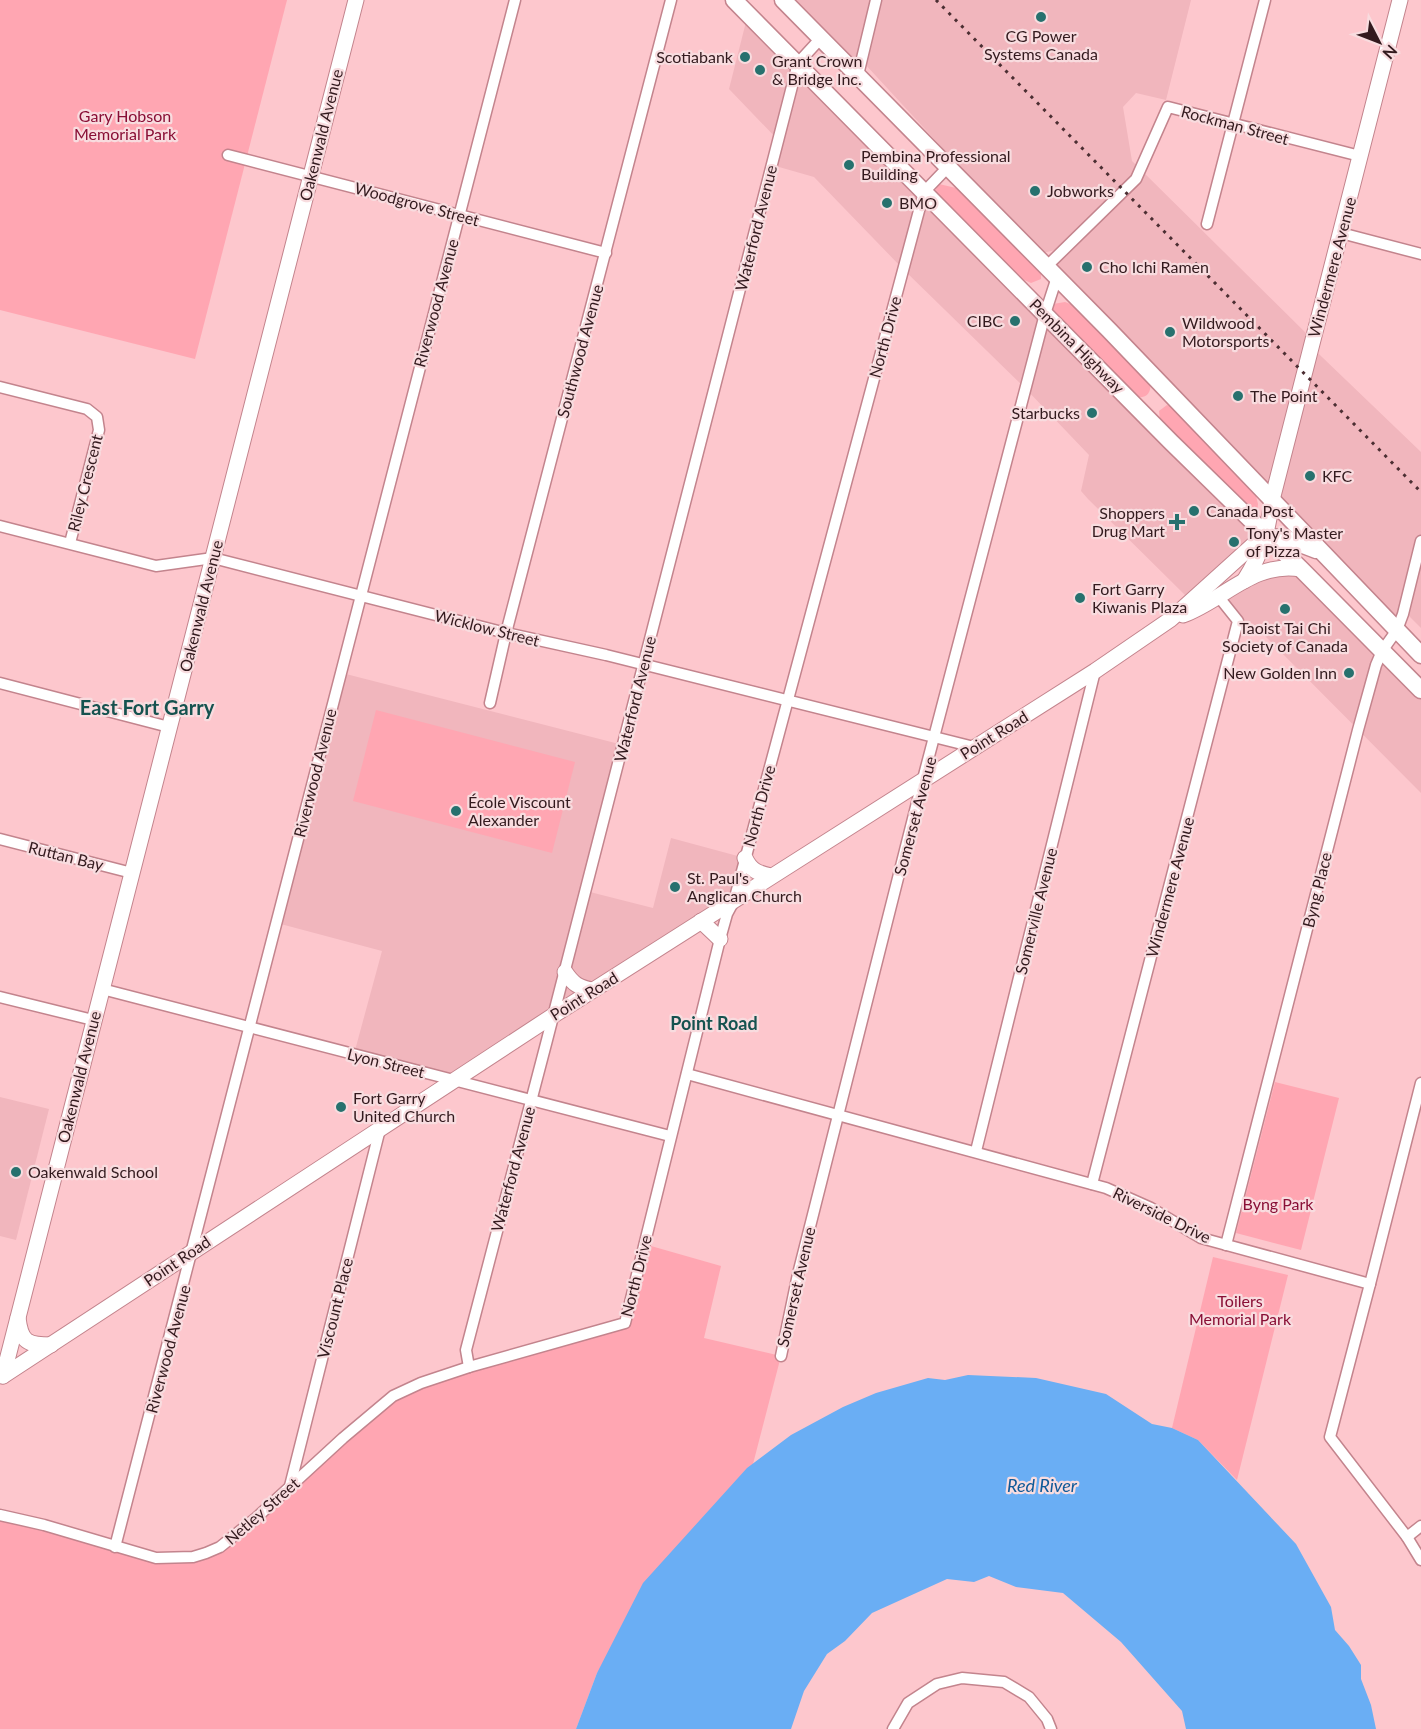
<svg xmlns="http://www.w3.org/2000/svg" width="1421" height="1729" font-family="Lato,sans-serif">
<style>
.built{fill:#f1b6bd}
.green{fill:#ffa6b2}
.water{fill:#6aaef4}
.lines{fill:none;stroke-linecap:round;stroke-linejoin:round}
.street-casing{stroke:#c3848d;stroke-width:13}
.secondary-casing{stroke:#c3848d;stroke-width:17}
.primary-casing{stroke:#c3848d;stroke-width:19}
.street{stroke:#fff;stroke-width:10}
.secondary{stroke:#fff;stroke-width:15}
.primary{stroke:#fff;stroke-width:16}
.rail{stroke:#4b2e32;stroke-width:3;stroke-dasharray:3 6;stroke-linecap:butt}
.poi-dot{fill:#27716e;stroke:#f8dcdf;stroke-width:2}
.labels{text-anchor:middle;stroke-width:4.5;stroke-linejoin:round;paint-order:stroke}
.poi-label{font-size:16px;fill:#331a1e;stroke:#f8dcdf;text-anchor:start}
.park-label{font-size:16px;fill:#890f36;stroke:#f8dcdf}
.street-label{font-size:16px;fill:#331a1e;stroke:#f8dcdf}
.neighbourhood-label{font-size:18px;font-weight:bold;fill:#15524f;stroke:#f8dcdf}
.water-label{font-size:18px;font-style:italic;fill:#0f5998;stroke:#f8dcdf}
.quarter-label{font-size:20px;font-weight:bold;fill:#15524f;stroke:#f8dcdf}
</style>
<rect width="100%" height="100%" fill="#fdc7cd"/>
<g class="built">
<polygon points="784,0 875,0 857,74"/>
<polygon points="880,0 1191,0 1166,100 1136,93 1123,107 1132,161 1313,340 1311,346 1322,357 1421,452 1421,541 1397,630 1046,267 1108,206 1103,202 1055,250 1043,253 972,180 864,63"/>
<polygon points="748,14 1267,536 1186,596 1088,499 1081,491 1089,455 1025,388 903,269 814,177 772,165 778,140 729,89"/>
<polygon points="1290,558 1421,691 1421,793 1252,623 1238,621 1223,604 1236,583 1268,564"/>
<polygon points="1421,564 1421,628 1408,615"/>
<polygon points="342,673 623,745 586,891 653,908 671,838 745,858 734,901 456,1080 354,1054 382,951 277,923"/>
<polygon points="0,1097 49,1109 16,1240 0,1236"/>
</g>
<g class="green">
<polygon points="0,0 287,0 195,359 0,310"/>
<polygon points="939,184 956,188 1041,273 1041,279 1031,283 1020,278 935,191"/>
<path d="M1065,302L1073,305L1150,383C1152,393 1145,400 1136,396L1053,312V304Z"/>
<polygon points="1167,405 1173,407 1255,492 1258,504 1257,513 1255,514 1160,420 1159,411"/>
<polygon points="376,710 575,762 552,853 353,801"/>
<polygon points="1275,1082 1339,1098 1301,1250 1236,1233"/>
<polygon points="644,1244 721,1266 704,1338 781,1356 753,1464 747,1469 597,1673 576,1729 0,1729 0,1515 156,1558 220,1547 393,1396 625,1323"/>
<polygon points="1213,1257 1288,1275 1237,1480 1198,1440 1172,1428"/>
</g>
<polygon class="water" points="968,1375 1036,1378 1106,1394 1152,1424 1172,1428 1198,1440 1296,1544 1331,1607 1335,1630 1349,1646 1361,1665 1361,1679 1371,1705 1376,1729 1186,1729 1182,1711 1121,1642 1063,1593 1016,1587 989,1576 974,1582 947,1579 872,1613 845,1641 827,1654 804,1691 791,1729 576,1729 597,1673 643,1583 747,1468 791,1435 843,1407 876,1393 928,1378 945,1380"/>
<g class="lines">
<defs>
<g id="street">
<polyline points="858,75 876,0"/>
<polyline points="228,155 606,253"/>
<polyline points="1207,224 1265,0"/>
<polyline points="1341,233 1421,254"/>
<polyline points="1046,267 1136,179 1168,107 1360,156"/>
<polyline points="0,387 87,409 97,417 99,430 70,543"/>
<polyline points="0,526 156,566 213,558 506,633 606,655 974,747"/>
<polyline points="0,683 169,727"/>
<polyline points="490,703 506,633 671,0"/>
<polyline points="0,839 132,873"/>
<polyline points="102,989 670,1136"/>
<polyline points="0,997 93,1020"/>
<polyline points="687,1074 1106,1188 1151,1208 1201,1238 1370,1284 1330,1437 1407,1537 1421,1560"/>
<polyline points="976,1151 1095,671"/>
<polyline points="1092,1184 1238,621 1218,596"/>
<polyline points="1226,1245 1358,730 1376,665 1382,651 1397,630 1403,614 1421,541"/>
<polyline points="1370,1284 1421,1083"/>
<polyline points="781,1356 798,1274 923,779 1045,314 1057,277"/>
<polyline points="469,1367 466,1350 547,1040 798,63 821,38"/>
<polyline points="290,1486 380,1129"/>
<polyline points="0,1515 44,1525 156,1558 193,1557 206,1553 220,1547 256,1518 343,1438 393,1396 421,1383 469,1367 625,1323 720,939 727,914 734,901 924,192 948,167"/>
<polyline points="1407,1537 1421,1526"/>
<polyline points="115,1547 515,0"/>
<polyline points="893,1729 908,1703 937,1684 962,1678 1004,1682 1029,1697 1047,1719 1051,1729"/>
</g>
<g id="secondary">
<path d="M1244,581C1263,551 1267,535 1272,500L1400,0"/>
<path d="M1183,615C1224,600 1253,561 1301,569"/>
<path d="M745,858C751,871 758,873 771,876"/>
<polyline points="701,921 720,939"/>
<path d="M565,972C573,984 579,988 593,990"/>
<path d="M18,1318C21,1342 27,1345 51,1345"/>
<polyline points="3,1376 554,1015 1095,671 1171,619 1253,545 1267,536"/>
<polyline points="3,1376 356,0"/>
</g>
<g id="primary">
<polyline points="734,0 1171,442 1301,569 1421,690"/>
<polyline points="783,0 1109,330 1421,655"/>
<polyline points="1267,536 1290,540 1316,550"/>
</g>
</defs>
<use href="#street" class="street-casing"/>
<use href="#secondary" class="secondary-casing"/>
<use href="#primary" class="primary-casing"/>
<use href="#street" class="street"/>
<use href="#secondary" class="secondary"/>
<use href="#primary" class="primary"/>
<polyline class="rail" points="936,0 1421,492"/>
</g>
<g class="poi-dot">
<circle cx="1041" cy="17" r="6"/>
<circle cx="745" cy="57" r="6"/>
<circle cx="760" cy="70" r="6"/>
<circle cx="849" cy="165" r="6"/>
<circle cx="1035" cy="191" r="6"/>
<circle cx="887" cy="203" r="6"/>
<circle cx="1087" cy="267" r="6"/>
<circle cx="1015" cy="321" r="6"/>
<circle cx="1170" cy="332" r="6"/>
<circle cx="1238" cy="396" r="6"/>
<circle cx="1092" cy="413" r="6"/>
<circle cx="1310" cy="476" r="6"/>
<circle cx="1194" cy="511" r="6"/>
<path d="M1174 513h6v6h6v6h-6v6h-6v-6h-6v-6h6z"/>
<circle cx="1234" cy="542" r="6"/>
<circle cx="1080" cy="598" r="6"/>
<circle cx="1285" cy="609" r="6"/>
<circle cx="1349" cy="673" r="6"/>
<circle cx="456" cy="811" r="6"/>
<circle cx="675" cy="887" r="6"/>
<circle cx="341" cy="1107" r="6"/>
<circle cx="16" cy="1172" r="6"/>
</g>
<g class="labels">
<g class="poi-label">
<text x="1041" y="42" text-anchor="middle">CG Power<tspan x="1041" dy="18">Systems Canada</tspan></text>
<text x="733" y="63" text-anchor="end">Scotiabank</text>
<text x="772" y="67">Grant Crown<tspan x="772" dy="18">&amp; Bridge Inc.</tspan></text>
<text x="861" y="162">Pembina Professional<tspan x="861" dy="18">Building</tspan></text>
<text x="1047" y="197">Jobworks</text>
<text x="899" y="209">BMO</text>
<text x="1099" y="273">Cho Ichi Ramen</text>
<text x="1003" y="327" text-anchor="end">CIBC</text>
<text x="1182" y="329">Wildwood<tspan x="1182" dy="18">Motorsports</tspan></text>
<text x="1250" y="402">The Point</text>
<text x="1080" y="419" text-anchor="end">Starbucks</text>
<text x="1322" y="482">KFC</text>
<text x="1206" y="517">Canada Post</text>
<text x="1165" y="519" text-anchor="end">Shoppers<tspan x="1165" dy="18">Drug Mart</tspan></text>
<text x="1246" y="539">Tony's Master<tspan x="1246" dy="18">of Pizza</tspan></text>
<text x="1092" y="595">Fort Garry<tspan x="1092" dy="18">Kiwanis Plaza</tspan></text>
<text x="1285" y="634" text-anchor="middle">Taoist Tai Chi<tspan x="1285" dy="18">Society of Canada</tspan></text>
<text x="1337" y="679" text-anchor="end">New Golden Inn</text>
<text x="468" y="808">École Viscount<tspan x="468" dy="18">Alexander</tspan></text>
<text x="687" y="884">St. Paul's<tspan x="687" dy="18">Anglican Church</tspan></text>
<text x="353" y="1104">Fort Garry<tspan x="353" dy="18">United Church</tspan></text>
<text x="28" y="1178">Oakenwald School</text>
</g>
<g class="park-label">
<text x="125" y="122">Gary Hobson<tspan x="125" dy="18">Memorial Park</tspan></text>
<text x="1278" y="1210">Byng Park</text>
<text x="1240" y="1307">Toilers<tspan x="1240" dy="18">Memorial Park</tspan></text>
</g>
<g class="street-label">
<text transform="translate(1235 125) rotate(15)" y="6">Rockman Street</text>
<text transform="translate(321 135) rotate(-76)" y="6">Oakenwald Avenue</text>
<text transform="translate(417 204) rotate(15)" y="6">Woodgrove Street</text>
<text transform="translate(756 228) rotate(-76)" y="6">Waterford Avenue</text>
<text transform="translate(1332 267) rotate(-75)" y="6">Windermere Avenue</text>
<text transform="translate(436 303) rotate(-75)" y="6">Riverwood Avenue</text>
<text transform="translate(885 337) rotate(-75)" y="6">North Drive</text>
<text transform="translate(1077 346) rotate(45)" y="6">Pembina Highway</text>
<text transform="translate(580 351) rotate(-75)" y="6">Southwood Avenue</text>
<text transform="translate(85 483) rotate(-76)" y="6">Riley Crescent</text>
<text transform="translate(201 606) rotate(-76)" y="6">Oakenwald Avenue</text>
<text transform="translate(487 628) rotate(14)" y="6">Wicklow Street</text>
<text transform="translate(635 699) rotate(-76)" y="6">Waterford Avenue</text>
<text transform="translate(994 735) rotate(-32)" y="6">Point Road</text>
<text transform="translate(315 773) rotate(-76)" y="6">Riverwood Avenue</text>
<text transform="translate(759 806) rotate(-75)" y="6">North Drive</text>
<text transform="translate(915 816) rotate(-75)" y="6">Somerset Avenue</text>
<text transform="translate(66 856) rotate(14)" y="6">Ruttan Bay</text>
<text transform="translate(1170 887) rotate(-75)" y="6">Windermere Avenue</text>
<text transform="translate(1317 890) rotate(-76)" y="6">Byng Place</text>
<text transform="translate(1036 911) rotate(-76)" y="6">Somerville Avenue</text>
<text transform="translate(584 996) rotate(-32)" y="6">Point Road</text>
<text transform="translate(386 1063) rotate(14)" y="6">Lyon Street</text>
<text transform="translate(79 1077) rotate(-76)" y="6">Oakenwald Avenue</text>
<text transform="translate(513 1169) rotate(-75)" y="6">Waterford Avenue</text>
<text transform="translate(1162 1215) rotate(26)" y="6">Riverside Drive</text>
<text transform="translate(177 1261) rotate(-34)" y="6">Point Road</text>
<text transform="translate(636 1276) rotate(-76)" y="6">North Drive</text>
<text transform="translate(796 1287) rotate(-77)" y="6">Somerset Avenue</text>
<text transform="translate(335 1308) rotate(-76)" y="6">Viscount Place</text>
<text transform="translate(168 1349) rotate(-75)" y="6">Riverwood Avenue</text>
<text transform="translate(262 1511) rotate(-41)" y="6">Netley Street</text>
</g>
<g class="neighbourhood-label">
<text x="714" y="1030">Point Road</text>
</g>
<g class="water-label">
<text x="1042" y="1492">Red River</text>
</g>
<g class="quarter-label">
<text x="147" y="715">East Fort Garry</text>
</g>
</g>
<g transform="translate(1379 42) rotate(132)" stroke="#f8dcdf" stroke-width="4.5" paint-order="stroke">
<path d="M0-4.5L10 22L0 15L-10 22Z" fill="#331a1e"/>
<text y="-9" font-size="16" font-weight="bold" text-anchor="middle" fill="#331a1e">N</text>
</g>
</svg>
